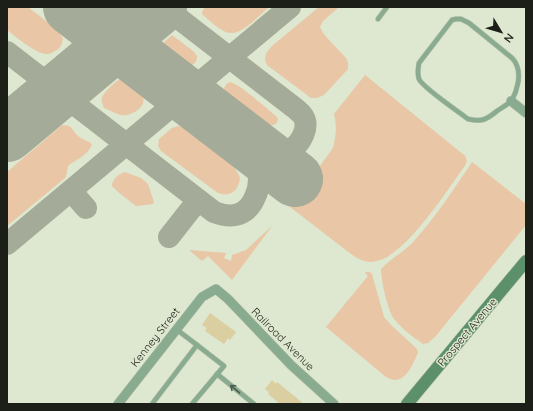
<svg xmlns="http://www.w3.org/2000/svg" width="533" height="411" font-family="Quicksand,sans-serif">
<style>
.green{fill:#e9c6a6}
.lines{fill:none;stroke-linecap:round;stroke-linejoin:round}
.taxiway{stroke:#a4ab98;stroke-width:22}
.runway{stroke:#a4ab98;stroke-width:56}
.building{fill:#dbcea1}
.service-casing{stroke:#bbc3ae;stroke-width:5.5}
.minor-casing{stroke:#bbc3ae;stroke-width:10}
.secondary-casing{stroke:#bbc3ae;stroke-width:13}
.service{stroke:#89ac91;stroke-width:4.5}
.minor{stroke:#89ac91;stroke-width:9}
.secondary{stroke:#5b906a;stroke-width:12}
.oneway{stroke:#4d5e4e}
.labels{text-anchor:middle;stroke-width:3;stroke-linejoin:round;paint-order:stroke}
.street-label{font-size:11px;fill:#1c1f17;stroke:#dee7cf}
</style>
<rect width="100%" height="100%" fill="#dee7cf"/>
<g class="green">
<path d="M7,7H27L29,8L58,30L63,39C62,44 61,47 57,50C54,51 51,54 48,54C39,56 15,36 7,30Z"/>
<path d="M205,7H269C261,14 242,34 231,33C222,33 209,20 202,14V12Z"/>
<path d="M319,7H339L323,21L320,27L323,33L329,40L346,58L348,63V69L324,95L317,98H311L267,65C263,56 266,53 272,46Z"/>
<path d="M172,35L193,51L197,56C197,61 196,62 192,65L187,64L161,45Z"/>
<path d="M365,75L464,155C467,158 467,160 466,164C448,189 407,254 377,261C367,264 358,259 351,254L290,207L333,148C336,136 337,125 334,114Z"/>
<path d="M120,79L122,80C129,84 137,89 142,95C149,106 131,117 121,115C116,114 109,110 104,108C103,105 101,102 102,98C103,93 115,82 120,79Z"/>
<path d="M230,82C241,85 266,108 276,116L278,119L276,124L273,125H268L227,94L224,89C225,85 227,83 230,82Z"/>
<path d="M62,125C73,126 70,127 76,134C79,138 86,140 91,143L92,145C88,153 82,157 75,161C73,162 70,164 69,165C66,169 68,174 65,178L7,226V172Z"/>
<path d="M178,126L183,127L189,130L234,166L240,178C238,191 231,197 218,193L161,151L158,146L159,139L172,128Z"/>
<path d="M472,162L526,204V225L435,337L428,343L423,344C413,337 402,329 395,320C388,313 381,280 381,269C390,259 404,252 413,242C435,218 454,189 472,162Z"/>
<path d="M125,172L141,178L148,184L154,202L153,204L136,206L118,192L112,186C112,179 119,174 125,172Z"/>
<polygon points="272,226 232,280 208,256 202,261 189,250 226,253 224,258 231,261 232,255 246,250"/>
<path d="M366,272H370L372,274L384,317L391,325L417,349L418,353C413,363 408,379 395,380C392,380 389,378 386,377L326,327L368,276L365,273Z"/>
</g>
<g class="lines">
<g class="taxiway">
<path d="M164,7L296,109C298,111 301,113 303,116C310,127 301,144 290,150C287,151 281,151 278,151C267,151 256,146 246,141"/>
<path d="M7,52L214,212C232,219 247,216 255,197C258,191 259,186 259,179C259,165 252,153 246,141"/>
<polyline points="71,191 86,208"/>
<polyline points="169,237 198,200"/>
<polyline points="7,244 290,7"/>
</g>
<g class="runway">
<polyline points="71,7 295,179"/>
<polyline points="7,134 159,7"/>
</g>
</g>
<g class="building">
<polygon points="210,313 236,332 230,340 228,338 224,344 205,331 207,328 202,325"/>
<polygon points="272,380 276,384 277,382 304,404 280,404 268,394 269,392 265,389"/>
</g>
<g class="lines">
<defs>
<g id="service">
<polyline points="378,19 387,7"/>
<path d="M456,19H461L469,23L512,58C514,60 516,63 517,66C521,76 517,91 512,100C509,104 501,108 497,111C486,120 482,122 468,119C459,112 422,87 419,79C417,73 418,68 419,63L452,20Z"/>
<polyline points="217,374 254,404"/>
<polyline points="152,404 197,345 176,329"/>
<polyline points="192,404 224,366 197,345"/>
</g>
<g id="minor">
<polyline points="511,101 526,113"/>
<polyline points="118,404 202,297 216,289 228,299 291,365 334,404"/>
</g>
<polyline id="secondary" points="407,404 526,261"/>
</defs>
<use href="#service" class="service-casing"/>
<use href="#minor" class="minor-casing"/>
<use href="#secondary" class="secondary-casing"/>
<use href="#service" class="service"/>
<use href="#minor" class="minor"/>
<use href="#secondary" class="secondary"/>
</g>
<defs><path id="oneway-shaft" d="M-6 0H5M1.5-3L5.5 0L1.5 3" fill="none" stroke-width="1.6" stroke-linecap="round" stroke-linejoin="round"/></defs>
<use class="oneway" href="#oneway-shaft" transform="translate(235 389) rotate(-140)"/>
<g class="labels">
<g class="street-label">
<text transform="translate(467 332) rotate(-50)" y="4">Prospect Avenue</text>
<text transform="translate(155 337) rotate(-52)" y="4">Kenney Street</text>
<text transform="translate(283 339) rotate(45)" y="4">Railroad Avenue</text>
</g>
</g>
<rect width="533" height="411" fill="none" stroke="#1c1f17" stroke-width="16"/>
<g transform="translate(501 32) rotate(128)" stroke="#dee7cf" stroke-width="3" paint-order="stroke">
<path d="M0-3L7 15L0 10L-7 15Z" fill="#1c1f17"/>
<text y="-6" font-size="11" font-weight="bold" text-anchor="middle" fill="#1c1f17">N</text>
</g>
</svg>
